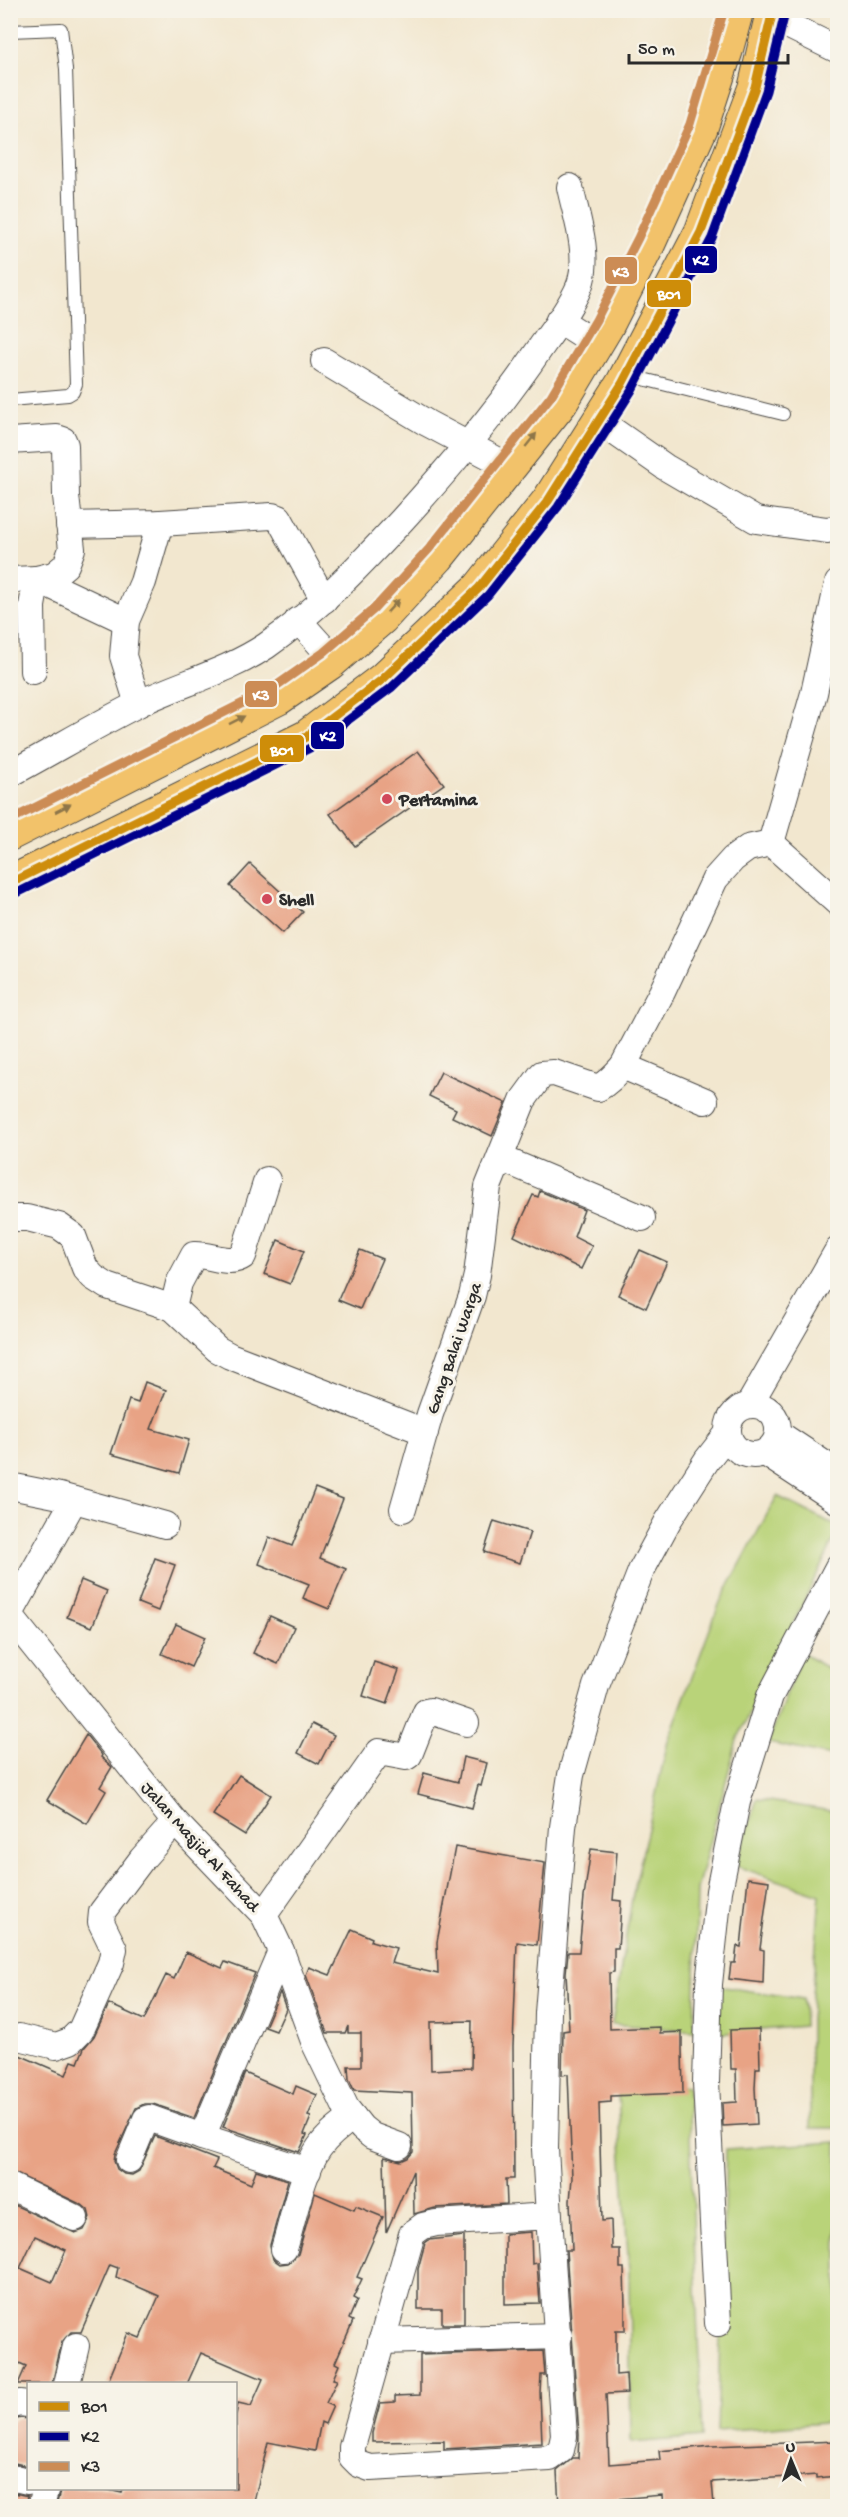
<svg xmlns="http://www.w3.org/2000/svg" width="848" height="2517" font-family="'Gochi Hand',sans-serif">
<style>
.green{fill:#b9d379;stroke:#727f52;stroke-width:1.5}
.building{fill:#e8a385;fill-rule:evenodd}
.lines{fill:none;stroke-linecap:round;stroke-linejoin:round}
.lane-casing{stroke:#494744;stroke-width:14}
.street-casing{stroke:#494744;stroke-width:28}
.primary-casing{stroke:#494744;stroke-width:35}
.lane{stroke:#fff;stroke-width:12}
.street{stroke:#fff;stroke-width:26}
.primary{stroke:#f2c26a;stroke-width:33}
.bus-1-casing{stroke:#f7f3e8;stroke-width:14}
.bus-2-casing{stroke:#f7f3e8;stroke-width:14}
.bus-3-casing{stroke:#f7f3e8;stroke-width:14}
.bus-1{stroke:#ce8d09;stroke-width:9}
.bus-2{stroke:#00008b;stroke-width:9}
.bus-3{stroke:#cc8c55;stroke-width:9}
.oneway{fill:#8e764a}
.poi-dot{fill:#d1495b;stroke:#f7f3e8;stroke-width:2}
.labels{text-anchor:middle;stroke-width:6;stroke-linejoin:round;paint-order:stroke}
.poi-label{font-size:18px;font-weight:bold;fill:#2b2b2b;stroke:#f7f3e8;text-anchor:start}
.street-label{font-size:18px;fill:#2b2b2b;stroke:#f7f3e8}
.line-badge{stroke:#f7f3e8;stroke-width:2}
.badge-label{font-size:16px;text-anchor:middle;font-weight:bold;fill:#fff}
</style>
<rect width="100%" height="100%" fill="#f7f3e8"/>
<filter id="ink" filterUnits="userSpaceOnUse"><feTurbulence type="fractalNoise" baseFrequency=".0167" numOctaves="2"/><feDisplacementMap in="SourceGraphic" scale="12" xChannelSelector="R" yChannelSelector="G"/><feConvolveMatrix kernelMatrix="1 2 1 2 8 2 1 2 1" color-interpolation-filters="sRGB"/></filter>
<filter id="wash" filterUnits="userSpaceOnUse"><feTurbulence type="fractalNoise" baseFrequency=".008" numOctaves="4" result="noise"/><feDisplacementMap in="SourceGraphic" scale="24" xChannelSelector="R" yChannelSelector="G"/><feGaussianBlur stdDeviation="1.35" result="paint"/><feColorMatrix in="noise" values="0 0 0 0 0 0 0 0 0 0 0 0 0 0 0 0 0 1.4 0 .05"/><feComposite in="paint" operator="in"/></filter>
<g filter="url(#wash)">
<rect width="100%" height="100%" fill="#f2e7cf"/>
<g class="green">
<polygon points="777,1496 837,1526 837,1533 737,1740 697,1889 694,2031 612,2024 632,1899 668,1741 720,1602"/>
<polygon points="802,1653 837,1674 837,1757 768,1743"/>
<polygon points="757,1799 837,1812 837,2128 810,2128 810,2020 820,1895 736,1866"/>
<polygon points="718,1986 803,1999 804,2026 717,2034"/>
<polygon points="617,2078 688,2086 702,2437 631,2443 629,2272"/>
<polygon points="837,2142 837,2422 717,2431 726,2149"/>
</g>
<g id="blocks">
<g class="building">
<polygon points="418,751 444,784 355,846 330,814"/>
<polygon points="250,864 303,912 283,933 230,886"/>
<polygon points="441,1072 506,1103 492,1136 452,1117 456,1109 429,1096"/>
<polygon points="540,1191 584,1210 574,1237 592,1246 581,1269 514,1236 533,1195 538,1197"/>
<polygon points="278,1240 304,1251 290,1284 264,1274"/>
<polygon points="360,1250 382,1259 360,1309 338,1300"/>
<polygon points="640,1250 667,1262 646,1308 618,1295"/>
<polygon points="145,1382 166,1390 151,1429 189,1440 179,1473 111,1454 129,1400 138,1403"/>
<polygon points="315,1488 343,1499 320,1558 346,1569 329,1609 303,1598 309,1584 259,1564 269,1537 292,1546"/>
<polygon points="494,1521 530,1532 520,1563 484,1552"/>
<polygon points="155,1558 175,1565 158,1611 138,1603"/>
<polygon points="81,1580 107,1591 92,1627 67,1617"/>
<polygon points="270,1616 294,1627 278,1664 253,1653"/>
<polygon points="176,1624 205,1637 191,1667 162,1654"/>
<polygon points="374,1662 399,1670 387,1704 363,1696"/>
<polygon points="312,1724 334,1735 319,1764 298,1753"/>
<polygon points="86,1735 102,1755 101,1757 112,1767 100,1787 106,1791 87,1824 47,1800"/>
<polygon points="463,1757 487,1763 481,1786 478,1785 472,1808 418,1794 424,1773 458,1782"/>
<polygon points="239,1775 271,1795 245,1835 213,1815"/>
<path d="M455,1847L545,1863L537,1945L517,1942L513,2046L514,2179H506L507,2204L435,2208L414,2214L413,2171L386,2233L384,2157L401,2161L408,2158L413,2152L412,2093L354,2090L349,2079L348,2066H361V2033H348V2026L345,2033H327L306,1975L309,1967L330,1975L352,1929L372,1938L371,1941L396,1948L391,1963L438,1974L437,1942ZM472,2021L471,2068L431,2070L430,2022Z"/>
<polygon points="591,1849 617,1852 613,1900 621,1901 620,1921 618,1948 614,1948 614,1972 609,1973 610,2029 660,2027 660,2033 682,2032 682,2049 683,2093 611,2096 611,2102 599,2103 602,2221 611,2220 612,2249 620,2249 620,2268 624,2268 625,2309 625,2331 616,2331 616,2375 626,2374 627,2393 606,2394 609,2464 660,2460 659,2451 712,2446 837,2441 837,2476 817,2478 817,2475 712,2482 714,2505 663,2506 662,2495 584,2502 585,2506 559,2506 557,2471 573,2458 578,2458 579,2435 566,2250 572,2250 570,2201 572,2178 568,2074 562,2075 563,2031 569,2030 566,1973 568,1952 579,1952 584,1897"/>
<polygon points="748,1878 769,1881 760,1949 764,1950 763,1983 729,1979 731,1963 735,1963 737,1946 741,1947"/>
<path d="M186,1952L222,1968L225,1962L255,1973L194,2118L153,2104H144L136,2108L115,2154L114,2161L117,2169L124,2174L132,2175L139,2171L155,2136L217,2160L213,2168L251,2184L256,2170L288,2180L270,2245L273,2259L280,2264L288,2263L298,2254L315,2193L354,2210L356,2206L383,2217L357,2277L362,2279L353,2298L357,2300L349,2319L353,2321L335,2363L339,2365L333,2379L337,2380L326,2403L333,2406L325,2424L321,2422L315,2451L268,2442L253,2506H172L149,2502V2506H56L61,2488H100L122,2493L123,2488H236V2416L238,2403L251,2406L263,2379L201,2353L187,2384H107L128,2333L140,2338L159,2296L116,2277L118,2268L110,2265L81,2332H71L62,2342L52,2384H18L26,2366L10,2359V2203L75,2233L84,2230L90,2218L88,2210L82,2205L10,2171V2051L66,2075L72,2061L78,2063L84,2048L94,2036L109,2004L144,2020L166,1975L174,1979ZM35,2236L66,2250L52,2282L20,2268Z"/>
<polygon points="280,1992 286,2009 276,2031 265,2027"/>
<polygon points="759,2029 760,2068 756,2068 755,2088 757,2124 723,2126 722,2103 737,2102 736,2069 731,2069 730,2030"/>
<polygon points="245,2073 293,2094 296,2086 317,2095 308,2116 311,2117 304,2134 307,2135 299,2152 223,2127"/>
<polygon points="531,2232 532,2264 537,2263 540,2303 505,2304 505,2234"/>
<polygon points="464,2236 464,2324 442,2324 442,2309 418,2309 418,2269 425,2243 429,2240"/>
<polygon points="543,2351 545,2375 541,2375 540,2392 542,2443 444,2449 444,2441 372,2442 372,2433 380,2403 395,2402 395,2396 420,2395 420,2355"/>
<polygon points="21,2418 28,2419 28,2466 10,2462 10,2426 13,2420"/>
<polygon points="10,2492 28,2496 26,2506 10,2506"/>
</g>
</g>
</g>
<g filter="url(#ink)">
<use href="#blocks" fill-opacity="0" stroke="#494744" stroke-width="1.5"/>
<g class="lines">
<defs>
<g id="lane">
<polyline points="10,31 61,29 66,69 76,384 73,392 68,395 10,400"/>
<polyline points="627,375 783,414"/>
</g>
<g id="street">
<polyline points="771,17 838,50"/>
<polyline points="559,320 597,344"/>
<polyline points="324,361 427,423 510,467"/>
<polyline points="599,421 665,467 756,520 827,530 838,528"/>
<polyline points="10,441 57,438 63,440 65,445 66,496 72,549 66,565 54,575 37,579"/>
<polyline points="69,525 160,523 272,516 279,518 324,600"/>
<polyline points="37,579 126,621"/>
<polyline points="10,580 37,579 32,606 33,671"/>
<polyline points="298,620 334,660"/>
<polyline points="138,704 123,656 126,621 143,582 160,523"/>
<path d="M10,774C53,751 94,726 138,704C179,684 227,672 266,646C317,611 360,565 402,520C452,465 500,408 541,347C553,330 576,300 581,281C589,251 576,216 570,187"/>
<polyline points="771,843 814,693 838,583"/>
<polyline points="623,1066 705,1101"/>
<polyline points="500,1158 642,1218"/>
<polyline points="10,1218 27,1218 59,1226 73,1236 85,1268 93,1277 107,1286 173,1308 217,1349 230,1356 425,1432"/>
<path d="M173,1308L179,1283L194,1255C210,1254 229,1266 243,1256L267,1180"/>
<circle cx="753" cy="1430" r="25"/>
<polyline points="749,1405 838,1250"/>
<polyline points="779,1434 838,1473"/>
<polyline points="765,1453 838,1501"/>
<polyline points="10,1486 60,1496 165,1525"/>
<path d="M403,1509L430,1414L472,1296L477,1275L488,1187L523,1100L542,1074L554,1073L598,1088C608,1083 615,1075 623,1066L662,992L715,879L733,859L748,848L771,843L838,903"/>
<polyline points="10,1614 74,1500"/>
<polyline points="10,1616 175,1822 264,1915 281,1951 315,2044 346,2108 362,2128 372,2136 399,2146"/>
<polyline points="264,1915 379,1752 406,1757 409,1755 426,1712 431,1711 466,1723"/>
<polyline points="19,2037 56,2046 70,2041 81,2030 111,1963 114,1949 101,1922 102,1912 142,1859 175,1822"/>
<polyline points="202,2137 308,2171"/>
<polyline points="129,2160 146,2119 149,2118 202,2137 281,1951"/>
<polyline points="10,2186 75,2218"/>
<polygon points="549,2216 564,2436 561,2450 550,2458 370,2468 359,2464 352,2457 352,2447 412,2234 423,2226 436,2223"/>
<polyline points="549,2216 545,2149 548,2013 563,1827 571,1775 596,1686 641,1571 668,1521 707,1460 728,1433"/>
<path d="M284,2249C293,2220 302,2172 319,2148C328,2135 340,2126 353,2117"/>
<polyline points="718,2323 706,2082 709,1984 719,1891 737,1802 770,1696 838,1567"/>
<polyline points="381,2341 559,2336"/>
<polyline points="67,2384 76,2346"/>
<polyline points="10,2406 19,2403 28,2404"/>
<polyline points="10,2477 28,2481"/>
<polyline points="41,2506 46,2488"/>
</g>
<g id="primary">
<polyline points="10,834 279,698 330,663 382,618 438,557 561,403 607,326 649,243 701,128 726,51 737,10"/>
<polyline points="10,883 306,737 383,679 479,588 548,501 622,384 701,232 755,87 773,10"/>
</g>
</defs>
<use href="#lane" class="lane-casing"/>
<use href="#street" class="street-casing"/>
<use href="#primary" class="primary-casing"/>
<use href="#lane" class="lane"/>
<use href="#street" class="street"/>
<use href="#primary" class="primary"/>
<defs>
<polyline id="bus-1" points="10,883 306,737 383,679 479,588 548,501 622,384 701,232 755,87 773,10"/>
<polyline id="bus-2" points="15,894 312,747 391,688 488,595 558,507 632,390 712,238 766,91 785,13"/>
<polyline id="bus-3" points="10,820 273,688 323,653 374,609 429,549 551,396 596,320 638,238 690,124 724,10"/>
</defs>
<use href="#bus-1" class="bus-1-casing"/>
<use href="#bus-2" class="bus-2-casing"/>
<use href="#bus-3" class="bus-3-casing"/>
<use href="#bus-1" class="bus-1"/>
<use href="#bus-2" class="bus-2"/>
<use href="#bus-3" class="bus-3"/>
</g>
<defs><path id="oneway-solid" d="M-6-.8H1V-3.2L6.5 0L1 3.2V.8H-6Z" transform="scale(1.5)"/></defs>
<g class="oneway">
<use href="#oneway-solid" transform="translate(531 440) rotate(-51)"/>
<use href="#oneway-solid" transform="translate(393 606) rotate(-47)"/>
<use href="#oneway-solid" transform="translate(237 720) rotate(-27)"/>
<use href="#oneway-solid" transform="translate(63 808) rotate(-27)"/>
</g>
</g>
<g class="poi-dot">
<circle cx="387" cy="799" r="6"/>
<circle cx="267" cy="899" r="6"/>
</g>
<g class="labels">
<g class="poi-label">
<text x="399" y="805">Pertamina</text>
<text x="279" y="905">Shell</text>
</g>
<g class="street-label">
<text transform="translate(453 1348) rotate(-71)" y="6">Gang Balai Warga</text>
<text transform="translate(201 1846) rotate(48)" y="6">Jalan Masjid Al Fahad</text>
</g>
</g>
<g class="line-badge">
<rect x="684" y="245" width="34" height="29" rx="6" fill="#00008b"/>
<rect x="604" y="256" width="34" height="29" rx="6" fill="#cc8c55"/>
<rect x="646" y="279" width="46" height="29" rx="6" fill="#ce8d09"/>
<rect x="244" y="680" width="34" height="28" rx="6" fill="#cc8c55"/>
<rect x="310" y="721" width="35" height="29" rx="6" fill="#00008b"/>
<rect x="259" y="734" width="46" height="29" rx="6" fill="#ce8d09"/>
</g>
<g class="badge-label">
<text x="701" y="265">K2</text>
<text x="621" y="277">K3</text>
<text x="669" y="299">B01</text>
<text x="261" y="700">K3</text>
<text x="328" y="741">K2</text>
<text x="282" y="755">B01</text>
</g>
<rect width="848" height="2517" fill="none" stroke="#f7f3e8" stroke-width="36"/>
<rect x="27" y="2382" width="210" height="108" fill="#f7f3e8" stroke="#a5a39c" stroke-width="1.5"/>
<rect x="39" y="2402" width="30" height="9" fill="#ce8d09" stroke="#a5a39c" stroke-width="1.5"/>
<text x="81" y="2412" font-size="18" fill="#2b2b2b">B01</text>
<rect x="39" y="2432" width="30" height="9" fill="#00008b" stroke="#a5a39c" stroke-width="1.5"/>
<text x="81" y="2442" font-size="18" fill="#2b2b2b">K2</text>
<rect x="39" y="2462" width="30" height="9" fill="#cc8c55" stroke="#a5a39c" stroke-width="1.5"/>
<text x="81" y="2472" font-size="18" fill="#2b2b2b">K3</text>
<g transform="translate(791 2460) rotate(358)" stroke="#f7f3e8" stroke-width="4.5" paint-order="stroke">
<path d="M0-4.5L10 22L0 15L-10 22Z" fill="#2b2b2b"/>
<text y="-9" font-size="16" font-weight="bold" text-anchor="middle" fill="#2b2b2b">U</text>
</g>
<path d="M629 54v9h159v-9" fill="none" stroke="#2b2b2b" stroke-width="3"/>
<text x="638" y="54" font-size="18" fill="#2b2b2b" stroke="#f7f3e8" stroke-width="4.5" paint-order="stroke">50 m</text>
</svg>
